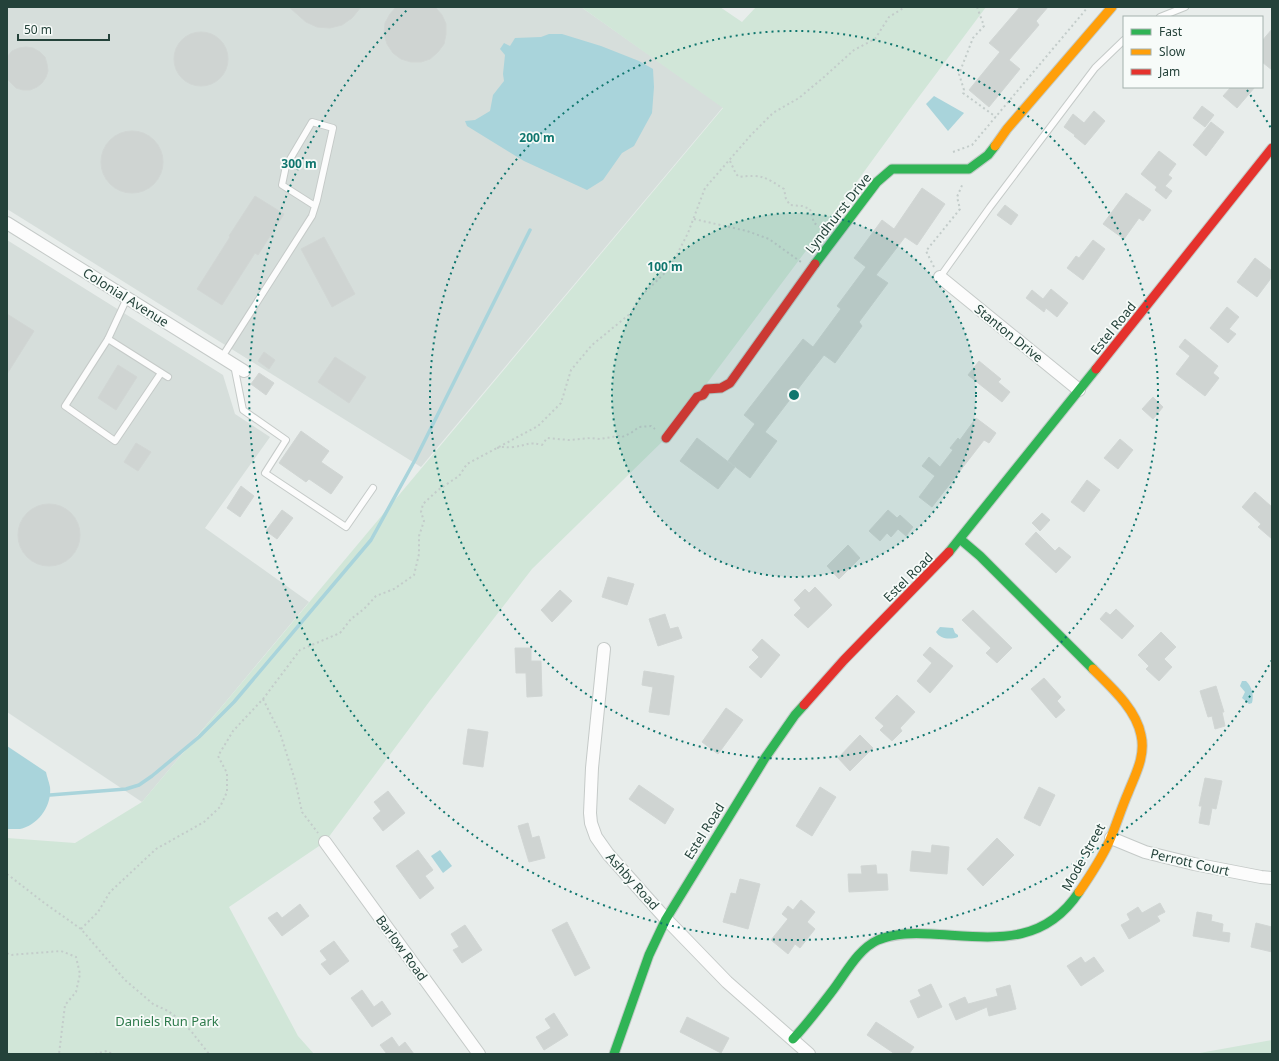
<svg xmlns="http://www.w3.org/2000/svg" width="1279" height="1061" font-family="'Noto Sans',sans-serif">
<style>
.built{fill:#d6dedb}
.green{fill:#d1e6d8}
.water{fill:#a9d4db}
.lines{fill:none;stroke-linecap:round;stroke-linejoin:round}
.stream{stroke:#a9d4db;stroke-width:3.5}
.building{fill:#cfd4d2;stroke:#d1d6d4}
.lane-casing{stroke:#c5cac8;stroke-width:8}
.street-casing{stroke:#c5cac8;stroke-width:14}
.fast-casing{stroke:#c3cbc8;stroke-width:11}
.slow-casing{stroke:#c3cbc8;stroke-width:11}
.jam-casing{stroke:#c3cbc8;stroke-width:11}
.path{stroke:#c3ccca;stroke-width:2;stroke-dasharray:2 3;stroke-linecap:butt}
.lane{stroke:#fcfcfc;stroke-width:6}
.street{stroke:#fcfcfc;stroke-width:12}
.fast{stroke:#30b455;stroke-width:9}
.slow{stroke:#ff9f0a;stroke-width:9}
.jam{stroke:#e5322d;stroke-width:9}
.ring{fill:none;stroke:#0f766e;stroke-width:2;stroke-dasharray:2 4}
.labels{text-anchor:middle;stroke-width:3.5;stroke-linejoin:round;paint-order:stroke}
.street-label{font-size:13px;fill:#24423a;stroke:#f7fbf9}
.park-label{font-size:13px;fill:#2d7a4b;stroke:#f7fbf9}
.centre{fill:#0f766e;stroke:#f7fbf9;stroke-width:2}
.ring-label{font-size:12px;text-anchor:middle;font-weight:bold;fill:#0f766e;stroke:#f7fbf9;stroke-width:3.5;stroke-linejoin:round;paint-order:stroke}
</style>
<rect width="100%" height="100%" fill="#e8edeb"/>
<g class="built">
<polygon points="7,7 581,7 723,107 421,467 7,209"/>
<polygon points="7,240 223,375 235,414 270,437 205,528 309,602 142,802 7,712"/>
</g>
<g class="green">
<polygon points="581,7 720,7 742,22 756,7 986,7 909,110 823,228 666,438 532,569 429,702 325,842 229,907 298,1036 314,1054 7,1054 7,838 75,843 142,802 723,108"/>
<polygon points="1272,1040 1272,1054 1194,1054"/>
</g>
<g class="water">
<polygon points="549,34 562,34 601,46 639,61 653,69 654,87 652,113 634,146 622,153 603,180 587,190 524,161 467,126 465,121 475,120 490,111 493,95 504,81 503,74 505,55 500,49 504,43 510,46 515,38 541,37"/>
<polygon points="934,96 964,113 948,131 926,104"/>
<path d="M940,627L953,628L955,633L958,635V637C950,640 940,639 936,632Z"/>
<path d="M1242,681H1246C1252,687 1254,695 1252,703L1249,704L1242,698L1245,692L1240,686Z"/>
<path d="M7,746L46,772C47,777 49,782 50,787C52,806 38,825 20,829C16,829 11,829 7,829Z"/>
<polygon points="440,850 452,866 443,873 431,856"/>
</g>
<g class="lines">
<polyline class="stream" points="50,795 126,789 139,785 152,776 199,737 234,702 371,540 415,460 530,230"/>
</g>
<g class="building">
<polygon points="289,7 361,7 352,18 342,25 330,28 317,27 306,22"/>
<polygon points="396,7 435,7 442,15 446,24 446,34 444,44 438,52 430,59 421,62 411,62 401,59 393,53 387,44 384,34 385,23 390,14"/>
<polygon points="1020,7 1048,7 1036,21 1039,25 1009,60 1020,69 989,107 969,90 1000,52 989,43"/>
<polygon points="1272,29 1272,70 1262,62 1262,41"/>
<circle cx="201" cy="59" r="27"/>
<polygon points="26,47 33,48 40,52 45,57 47,64 48,71 46,77 42,83 37,87 30,90 23,90 16,88 7,79 7,57 12,51 19,48"/>
<polygon points="1231,87 1255,87 1237,108 1223,96"/>
<polygon points="1202,106 1214,115 1205,127 1193,118"/>
<polygon points="1094,111 1105,121 1085,145 1074,136 1075,135 1064,127 1073,114 1084,123"/>
<polygon points="1211,122 1224,132 1206,156 1193,145"/>
<circle cx="132" cy="162" r="31"/>
<polygon points="1159,151 1176,164 1168,175 1172,178 1165,186 1172,191 1166,199 1155,190 1157,187 1141,174"/>
<polygon points="922,188 945,204 917,245 905,237 876,275 888,283 859,322 862,326 835,363 824,355 765,432 777,441 750,478 728,461 755,424 744,415 803,339 813,347 841,309 837,306 866,267 854,258 882,220 894,229"/>
<polygon points="1126,193 1151,210 1143,221 1139,218 1124,239 1103,224"/>
<polygon points="255,196 284,214 258,255 255,253 222,305 197,289 230,237 229,236"/>
<polygon points="1005,205 1018,215 1011,225 997,215"/>
<polygon points="324,237 355,294 332,307 301,249"/>
<polygon points="1093,240 1105,249 1083,280 1067,268 1076,256 1079,258"/>
<polygon points="1255,258 1272,271 1272,277 1257,297 1237,282"/>
<polygon points="1051,289 1068,303 1057,317 1046,308 1044,312 1026,298 1032,290 1043,299"/>
<polygon points="1227,307 1239,317 1229,329 1236,334 1228,343 1210,328"/>
<polygon points="7,314 34,331 7,374"/>
<polygon points="1185,339 1218,366 1213,373 1219,378 1205,396 1176,374 1190,356 1179,347"/>
<polygon points="264,352 275,360 269,369 258,361"/>
<polygon points="335,357 366,377 349,403 318,382"/>
<polygon points="979,361 1001,379 998,382 1010,392 1002,402 968,375"/>
<polygon points="118,365 137,377 116,410 98,398"/>
<polygon points="259,373 274,383 266,395 251,384"/>
<polygon points="1153,397 1163,407 1153,419 1142,409"/>
<polygon points="976,418 996,433 989,443 984,440 932,507 919,497 935,476 922,466 929,457 940,467 953,450 950,448 958,438 960,440"/>
<polygon points="301,431 329,451 321,462 343,477 331,494 309,479 306,482 279,463"/>
<polygon points="697,438 735,467 718,489 680,461"/>
<polygon points="1120,439 1133,450 1118,469 1104,458"/>
<polygon points="136,443 151,452 138,471 124,462"/>
<polygon points="1087,480 1100,490 1084,512 1071,502"/>
<polygon points="241,486 254,496 240,517 227,508"/>
<polygon points="1255,492 1272,507 1272,539 1258,527 1261,524 1242,507"/>
<circle cx="49" cy="535" r="31"/>
<polygon points="282,510 293,518 277,539 266,531"/>
<polygon points="888,510 897,518 900,515 913,527 906,536 898,529 891,537 887,533 880,541 869,531"/>
<polygon points="1042,513 1050,520 1040,531 1032,523"/>
<polygon points="1036,532 1055,551 1059,547 1071,557 1056,573 1025,544"/>
<polygon points="848,545 860,558 839,579 827,566"/>
<polygon points="608,577 634,584 627,605 602,597"/>
<polygon points="815,587 832,605 808,628 794,615 801,608 794,600 805,589 809,593"/>
<polygon points="560,590 572,601 552,622 541,610"/>
<polygon points="1116,609 1134,626 1122,639 1100,619 1106,612 1110,615"/>
<polygon points="973,610 1012,648 997,663 986,653 991,648 962,620"/>
<polygon points="665,614 670,629 678,627 682,638 658,646 649,619"/>
<polygon points="1161,632 1176,647 1164,659 1172,667 1159,681 1146,669 1149,666 1138,655"/>
<polygon points="762,639 780,655 761,678 749,667 759,657 752,650"/>
<polygon points="930,647 953,666 930,693 917,681 932,663 923,655"/>
<polygon points="515,648 531,648 531,661 541,661 542,696 527,697 526,673 516,673"/>
<polygon points="644,671 674,676 669,715 649,712 653,687 642,685"/>
<polygon points="1044,678 1061,697 1057,701 1065,710 1056,718 1031,689"/>
<polygon points="1216,686 1224,712 1222,712 1225,726 1215,729 1212,716 1208,717 1200,691"/>
<polygon points="897,695 915,712 900,728 902,731 892,741 880,730 884,726 875,718"/>
<polygon points="726,708 743,720 718,754 702,742"/>
<polygon points="468,729 488,732 483,767 463,764"/>
<polygon points="860,735 873,748 850,771 838,758"/>
<polygon points="1205,778 1222,781 1216,809 1212,808 1209,825 1199,823 1202,806 1199,806"/>
<polygon points="639,785 674,809 665,824 629,799"/>
<polygon points="820,787 836,797 812,836 796,826"/>
<polygon points="1039,787 1055,795 1040,826 1024,818"/>
<polygon points="388,791 405,813 383,831 373,818 381,811 374,802"/>
<polygon points="528,823 532,838 539,836 545,858 529,862 518,826"/>
<polygon points="997,838 1014,855 983,886 967,869"/>
<polygon points="932,845 949,847 947,874 910,871 912,851 931,853"/>
<polygon points="418,850 433,870 425,876 434,888 420,899 396,866"/>
<polygon points="876,865 877,874 887,874 888,890 849,892 848,874 862,874 861,866"/>
<polygon points="740,879 760,884 748,929 723,922 731,893 736,894"/>
<polygon points="801,900 815,912 807,922 815,929 800,948 795,944 788,954 771,940 788,919 782,914 788,906 793,910"/>
<polygon points="1160,903 1165,912 1157,916 1160,921 1129,939 1121,925 1130,920 1127,914 1138,907 1142,913"/>
<polygon points="300,904 309,916 282,936 268,918 277,912 282,918"/>
<polygon points="1197,912 1212,915 1211,921 1223,924 1222,932 1230,933 1229,942 1193,936"/>
<polygon points="567,922 590,968 575,976 552,930"/>
<polygon points="1256,923 1272,927 1272,952 1251,947"/>
<polygon points="465,925 482,950 462,963 453,950 459,947 451,934"/>
<polygon points="334,941 349,961 330,975 321,964 327,960 320,951"/>
<polygon points="1081,957 1085,963 1094,957 1104,971 1081,986 1067,966"/>
<polygon points="931,984 942,1007 918,1018 910,1001 921,996 918,990"/>
<polygon points="1010,985 1016,1009 989,1016 987,1007 956,1020 949,1004 965,997 968,1004 998,996 996,989"/>
<polygon points="362,990 374,1007 382,1001 391,1014 372,1027 351,998"/>
<polygon points="554,1013 568,1035 544,1050 536,1037 551,1028 545,1019"/>
<polygon points="687,1017 729,1038 721,1053 680,1032"/>
<polygon points="876,1022 914,1047 909,1054 895,1054 867,1035"/>
<polygon points="392,1037 399,1047 405,1042 414,1054 387,1054 380,1045"/>
</g>
<g class="lines">
<defs>
<g id="lane">
<polyline points="1160,17 1185,7"/>
<polyline points="940,277 990,207 1095,68 1124,40"/>
<polyline points="127,298 108,339 168,377"/>
<polyline points="108,339 65,406 115,441 161,373"/>
<polyline points="222,357 312,216 317,200 333,128 312,122 286,166 282,185 315,206"/>
<polyline points="234,365 243,410 286,440 265,473 346,527 373,488"/>
</g>
<g id="street">
<polyline points="7,223 244,371"/>
<polyline points="940,277 1079,390"/>
<polyline points="604,649 592,768 590,813 591,823 596,837 608,854 666,919 727,982 809,1054"/>
<polyline points="1111,838 1145,852 1194,864 1261,877 1272,878"/>
<polyline points="325,842 479,1054"/>
</g>
<g id="fast">
<polyline points="815,264 877,182 892,169 969,169 988,155 995,146"/>
<polyline points="960,539 980,556 1093,669"/>
<polyline points="949,552 1096,369"/>
<path d="M793,1039C808,1023 820,1007 833,990C846,973 858,949 878,940C895,933 913,933 931,934C990,937 1042,948 1079,892"/>
<polyline points="614,1054 649,955 666,919 765,758 795,715 804,705"/>
</g>
<g id="slow">
<polyline points="995,146 1007,129 1112,7"/>
<path d="M1079,892C1090,876 1101,859 1109,842C1116,826 1121,809 1128,793C1135,775 1146,756 1141,735C1136,709 1111,687 1093,669"/>
</g>
<g id="jam">
<polyline points="1096,369 1272,148"/>
<polyline points="666,438 697,397 703,395 707,389 721,388 730,383 815,264"/>
<polyline points="804,705 844,660 949,552"/>
</g>
</defs>
<use href="#lane" class="lane-casing"/>
<use href="#street" class="street-casing"/>
<use href="#fast" class="fast-casing"/>
<use href="#slow" class="slow-casing"/>
<use href="#jam" class="jam-casing"/>
<g class="path">
<polyline points="977,7 984,26 973,38 959,74 964,90 963,93 996,117"/>
<polyline points="953,152 972,145 1088,7"/>
<path d="M730,161L736,174L739,177C762,174 765,177 784,189L786,199L790,205L802,206L810,209L814,223L824,229"/>
<polyline points="694,219 747,231 769,239 801,262"/>
<polyline points="934,267 926,251 960,209 957,197 963,183"/>
<path d="M497,448C503,446 507,448 513,447C525,446 529,441 542,445L547,438L569,440L591,438L600,439L618,436L622,437L631,433L639,427L651,426L655,429"/>
<polyline points="263,699 280,733 295,780 302,812 318,833"/>
<polyline points="7,874 43,902 81,929 125,980 153,1004 168,1011 179,1019 191,1031 209,1054"/>
<polyline points="81,929 98,912 110,892 156,849 204,822 220,807 227,792 227,773 218,756 233,731 263,699 300,650 340,633 351,619 364,609 376,596 394,589 414,575 419,554 419,536 424,521 421,512 423,504 438,490 459,476 467,464 538,426 561,403 571,370 592,345 631,313 639,298 670,268 688,233 705,188 751,135 773,113 799,98 824,77 854,50 875,39 889,17 905,7"/>
<polyline points="7,953 10,955 61,951 76,957 80,974 76,992 65,1005 59,1054"/>
<polyline points="95,1054 107,1051 112,1054"/>
</g>
<use href="#lane" class="lane"/>
<use href="#street" class="street"/>
<use href="#fast" class="fast"/>
<use href="#slow" class="slow"/>
<use href="#jam" class="jam"/>
</g>
<circle cx="794" cy="395" r="182" fill="#0f766e" fill-opacity=".12"/>
<g class="ring">
<circle cx="794" cy="395" r="182"/>
<circle cx="794" cy="395" r="364"/>
<path d="M1272 660A546 546 0 1 1 408 9M1247 90A546 546 0 0 1 1272 130"/>
</g>
<g class="labels">
<g class="street-label">
<text transform="translate(838 213) rotate(-52)" y="5">Lyndhurst Drive</text>
<text transform="translate(126 297) rotate(32)" y="5">Colonial Avenue</text>
<text transform="translate(1113 328) rotate(-51)" y="5">Estel Road</text>
<text transform="translate(1009 333) rotate(39)" y="5">Stanton Drive</text>
<text transform="translate(908 577) rotate(-45)" y="5">Estel Road</text>
<text transform="translate(704 831) rotate(-58)" y="5">Estel Road</text>
<text transform="translate(1083 857) rotate(-61)" y="5">Mode Street</text>
<text transform="translate(1190 862) rotate(13)" y="5">Perrott Court</text>
<text transform="translate(633 881) rotate(48)" y="5">Ashby Road</text>
<text transform="translate(402 948) rotate(54)" y="5">Barlow Road</text>
</g>
<g class="park-label">
<text x="167" y="1026">Daniels Run Park</text>
</g>
</g>
<circle cx="794" cy="395" r="6" class="centre"/>
<g class="ring-label">
<text x="537" y="142">200 m</text>
<text x="299" y="168">300 m</text>
<text x="665" y="271">100 m</text>
</g>
<rect width="1279" height="1061" fill="none" stroke="#24423a" stroke-width="16"/>
<rect x="1123" y="16" width="140" height="72" fill="#f7fbf9" stroke="#a3b1ad"/>
<rect x="1131" y="29" width="20" height="6" fill="#30b455" stroke="#a3b1ad"/>
<text x="1159" y="36" font-size="12" fill="#24423a">Fast</text>
<rect x="1131" y="49" width="20" height="6" fill="#ff9f0a" stroke="#a3b1ad"/>
<text x="1159" y="56" font-size="12" fill="#24423a">Slow</text>
<rect x="1131" y="69" width="20" height="6" fill="#e5322d" stroke="#a3b1ad"/>
<text x="1159" y="76" font-size="12" fill="#24423a">Jam</text>
<path d="M18 34v6h91v-6" fill="none" stroke="#24423a" stroke-width="2"/>
<text x="24" y="34" font-size="12" fill="#24423a" stroke="#f7fbf9" stroke-width="3" paint-order="stroke">50 m</text>
</svg>
